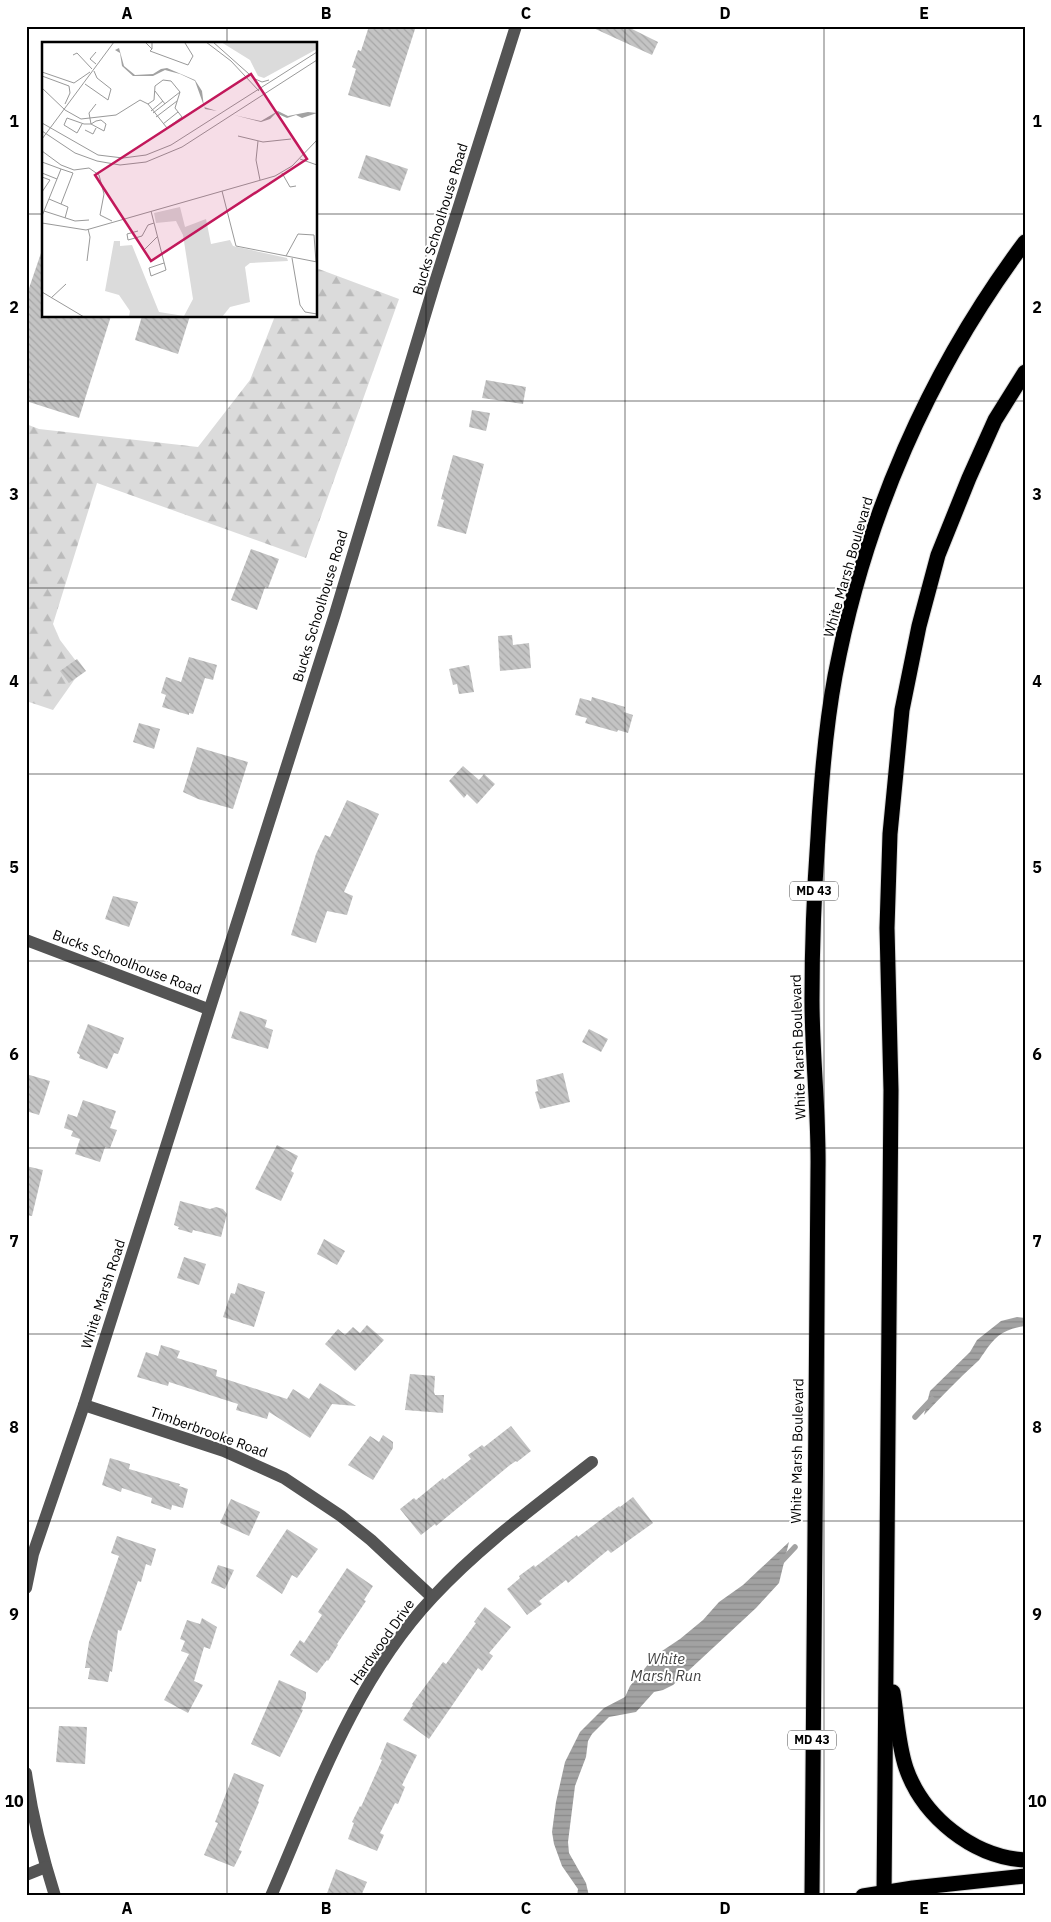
<svg xmlns="http://www.w3.org/2000/svg" width="1051" height="1922" font-family="'IBM Plex Sans',sans-serif">
<style>
.forest{fill:url(#forest-firs)}
.water{fill:url(#water-rules)}
.lines{fill:none;stroke-linecap:round;stroke-linejoin:round}
.stream{stroke:#a2a2a2;stroke-width:5.5}
.building{fill:url(#building-back-hatch)}
.highway-casing{stroke:#dbdbdb;stroke-width:17}
.minor{stroke:#545454;stroke-width:12}
.highway{stroke:#000;stroke-width:15}
.grid{fill:none;stroke:#000;stroke-width:1;stroke-opacity:0.55}
.labels{text-anchor:middle;stroke-width:4;stroke-linejoin:round;paint-order:stroke}
.shield{fill:#fff;stroke:#4c4c4c;stroke-width:1}
.shield-label{font-size:12px;font-weight:bold;fill:#000}
.street-label{font-size:14px;fill:#000;stroke:#fff}
.water-label{font-size:15px;font-style:italic;fill:#434343;stroke:#fff}
.inset-road{fill:none;stroke:#999;stroke-width:1}
.view{fill:#c2185b;fill-opacity:0.15;stroke:#c2185b;stroke-width:2.5}
.inset-edge{fill:none;stroke:#000;stroke-width:2.5}
.neatline{fill:none;stroke:#000;stroke-width:2}
.grid-label{font-size:16px;text-anchor:middle;font-weight:bold;fill:#000}
</style>
<defs>
<pattern id="forest-firs" width="22" height="20" patternUnits="userSpaceOnUse" patternTransform="scale(1.25)"><rect width="22" height="20" fill="#dbdbdb"/><path d="M5 1l3.5 6h-7zM16 11l3.5 6h-7z" fill="#bababa"/></pattern>
<pattern id="water-rules" width="6" height="5" patternUnits="userSpaceOnUse" patternTransform="scale(1.25)"><rect width="6" height="5" fill="#a2a2a2"/><path d="M0 2.5h6" fill="none" stroke="#8a8a8a"/></pattern>
<pattern id="building-back-hatch" width="6" height="6" patternUnits="userSpaceOnUse" patternTransform="scale(1.25)"><rect width="6" height="6" fill="#c4c4c4"/><path d="M-1 5l2 2M0 0l6 6M5-1l2 2" fill="none" stroke="#a7a7a7"/></pattern>
</defs>
<rect width="100%" height="100%" fill="#fff"/>
<polygon class="forest" points="316,268 399,299 306,558 97,483 53,624 60,640 82,669 53,710 26,701 26,424 39,429 198,447 250,380 275,316 316,316"/>
<g class="water">
<path d="M1017,1317L1025,1318V1326C1004,1329 995,1336 984,1353C981,1356 980,1360 977,1362C958,1379 941,1397 924,1415L930,1391L970,1352L977,1340L1001,1321Z"/>
<polygon points="789,1542 779,1583 756,1608 673,1685 663,1690 654,1692 636,1712 609,1717 592,1734 588,1741 586,1757 575,1786 568,1842 569,1853 586,1883 589,1896 577,1896 578,1889 562,1866 554,1844 552,1832 556,1802 565,1762 580,1732 604,1708 625,1697 630,1686 656,1655 680,1639 703,1620 719,1602 743,1585"/>
</g>
<g class="lines">
<g class="stream">
<polyline points="915,1417 932,1399"/>
<polyline points="781,1562 795,1547"/>
</g>
</g>
<g class="building">
<polygon points="369,26 416,26 390,107 348,95 356,69 352,67 358,50 361,51"/>
<polygon points="589,26 626,26 658,42 652,55"/>
<polygon points="366,155 408,169 400,191 358,178"/>
<polygon points="41,253 44,253 44,316 111,316 79,418 26,401 26,297"/>
<polygon points="142,316 190,316 178,354 135,340"/>
<polygon points="486,380 526,387 523,404 482,398"/>
<polygon points="472,410 490,413 486,431 469,427"/>
<polygon points="453,455 484,464 466,534 437,526 444,500 441,499"/>
<polygon points="251,549 279,559 268,588 265,587 257,610 231,600"/>
<polygon points="512,635 513,645 529,643 531,668 500,671 498,636"/>
<polygon points="189,657 217,665 213,680 205,678 193,714 189,713 189,715 162,707 166,695 161,693 166,677 181,682"/>
<polygon points="77,659 86,671 69,683 60,671"/>
<polygon points="469,665 474,692 459,694 457,684 453,685 449,669"/>
<polygon points="592,697 625,707 624,712 633,715 628,733 618,730 617,732 585,723 587,718 575,715 580,698 591,701"/>
<polygon points="139,723 160,729 154,749 133,742"/>
<polygon points="197,747 248,762 233,809 198,799 183,792"/>
<polygon points="463,766 479,780 484,774 495,784 477,804 467,794 464,798 449,781"/>
<polygon points="347,800 379,814 344,892 353,896 347,915 327,911 316,943 291,935 316,854 325,835 330,837"/>
<polygon points="113,896 138,902 129,927 105,919"/>
<polygon points="240,1011 267,1020 265,1027 273,1030 268,1049 231,1038"/>
<polygon points="88,1024 124,1038 118,1054 114,1053 107,1069 79,1058 80,1055 77,1053"/>
<polygon points="589,1029 608,1039 601,1052 582,1042"/>
<polygon points="563,1073 570,1102 540,1109 535,1092 538,1091 536,1080"/>
<polygon points="26,1074 50,1081 39,1115 26,1111"/>
<polygon points="83,1100 116,1111 110,1128 117,1130 110,1148 105,1147 100,1162 75,1154 80,1139 71,1136 73,1131 64,1128 68,1114 77,1117"/>
<polygon points="277,1145 298,1156 291,1171 294,1173 281,1201 255,1189"/>
<polygon points="26,1166 43,1170 32,1216 26,1215"/>
<polygon points="180,1201 210,1209 216,1207 223,1209 227,1214 221,1237 193,1230 192,1233 178,1229 179,1227 174,1225"/>
<polygon points="324,1239 345,1251 337,1265 317,1254"/>
<polygon points="184,1257 206,1264 199,1285 177,1278"/>
<polygon points="238,1283 265,1292 254,1327 223,1317 231,1293 235,1294"/>
<polygon points="367,1325 384,1340 355,1371 325,1344 338,1329 345,1335 353,1327 360,1333"/>
<polygon points="161,1345 180,1351 177,1358 217,1370 216,1376 287,1399 293,1389 309,1399 320,1383 356,1406 332,1404 310,1438 269,1412 267,1419 236,1410 238,1404 169,1382 168,1386 137,1377 146,1352 158,1356"/>
<polygon points="410,1374 435,1376 434,1392 435,1395 444,1395 443,1413 405,1410"/>
<polygon points="511,1426 531,1451 517,1462 516,1461 510,1465 436,1526 435,1524 421,1535 400,1509 414,1498 416,1500 443,1478 444,1480 471,1459 468,1455 482,1445 484,1447"/>
<polygon points="383,1435 393,1442 393,1448 373,1480 348,1465 370,1436 379,1442"/>
<polygon points="110,1458 130,1464 129,1469 180,1484 179,1486 188,1489 183,1508 172,1505 171,1510 151,1503 152,1498 122,1488 121,1492 102,1485"/>
<polygon points="633,1497 653,1523 611,1553 608,1550 568,1583 566,1580 539,1601 542,1604 527,1615 507,1589 520,1578 519,1576 534,1565 535,1567 577,1535 578,1537 619,1506 620,1507"/>
<polygon points="231,1499 260,1512 249,1536 220,1523"/>
<polygon points="287,1529 318,1549 297,1578 292,1575 282,1594 256,1576"/>
<polygon points="117,1536 156,1549 151,1566 146,1564 141,1582 138,1581 121,1631 118,1630 112,1672 110,1671 108,1682 88,1679 90,1668 85,1668 89,1642 119,1556 111,1553"/>
<polygon points="218,1565 234,1570 225,1589 211,1583"/>
<polygon points="347,1568 373,1586 364,1600 366,1601 337,1644 338,1645 328,1661 327,1660 317,1673 290,1655 300,1640 304,1643 322,1615 318,1612"/>
<polygon points="485,1607 511,1627 489,1653 493,1656 482,1671 478,1668 429,1739 403,1720 413,1705 412,1704 443,1662 446,1664 476,1623 474,1622"/>
<polygon points="202,1618 217,1627 210,1649 204,1647 194,1681 203,1685 188,1713 164,1700 189,1654 181,1651 185,1641 180,1639 187,1620 200,1624"/>
<polygon points="279,1680 306,1692 306,1698 301,1709 303,1710 280,1757 251,1744"/>
<polygon points="59,1726 87,1727 85,1764 56,1762"/>
<polygon points="387,1742 417,1755 402,1785 405,1787 398,1804 395,1803 380,1833 384,1835 377,1851 348,1839 354,1823 352,1822 360,1806 361,1807 382,1760 380,1759"/>
<polygon points="234,1773 264,1785 258,1801 259,1802 239,1850 242,1851 234,1867 204,1855 218,1823 215,1822"/>
<polygon points="336,1869 367,1882 361,1896 326,1896"/>
</g>
<g class="lines">
<defs>
<g id="highway">
<path d="M893,1692C897,1717 898,1744 906,1768C923,1817 973,1857 1025,1860"/>
<path d="M812,1896C812,1654 815,1412 818,1170C819,1113 812,1056 812,1000C812,945 814,892 818,837C821,783 825,730 835,676C864,520 929,370 1025,242"/>
<polyline points="863,1896 913,1888 1025,1876"/>
<polyline points="884,1896 891,1090 887,928 890,834 902,710 919,626 938,555 969,478 995,420 1025,372"/>
</g>
</defs>
<use href="#highway" class="highway-casing"/>
<g class="minor">
<polyline points="26,940 208,1009"/>
<polyline points="84,1405 224,1451 284,1478 341,1516 371,1540 432,1597"/>
<polyline points="26,1588 33,1554 84,1405 335,614 435,282 516,26"/>
<path d="M26,1773C32,1815 42,1855 55,1896"/>
<polyline points="26,1875 46,1867"/>
<path d="M271,1896C316,1792 354,1681 433,1597C480,1546 537,1505 592,1462"/>
</g>
<use href="#highway" class="highway"/>
</g>
<path class="grid" d="M227,26V44M426,26V1896M625,26V1896M824,26V1896M26,214H44M316,214H1025M227,316V1896M26,401H1025M26,588H1025M26,774H1025M26,961H1025M26,1148H1025M26,1334H1025M26,1521H1025M26,1708H1025"/>
<g class="labels">
<g class="shield">
<rect x="790" y="881.5" width="48" height="19" rx="4"/>
<rect x="788" y="1730.5" width="48" height="19" rx="4"/>
</g>
<g class="shield-label">
<text x="814" y="895">MD 43</text>
<text x="812" y="1744">MD 43</text>
</g>
<g class="street-label">
<text transform="translate(440 219) rotate(-73)" y="5">Bucks Schoolhouse Road</text>
<text transform="translate(848 567) rotate(-74)" y="5">White Marsh Boulevard</text>
<text transform="translate(320 606) rotate(-73)" y="5">Bucks Schoolhouse Road</text>
<text transform="translate(127 962) rotate(21)" y="5">Bucks Schoolhouse Road</text>
<text transform="translate(798 1047) rotate(-92)" y="5">White Marsh Boulevard</text>
<text transform="translate(103 1294) rotate(-72)" y="5">White Marsh Road</text>
<text transform="translate(209 1432) rotate(20)" y="5">Timberbrooke Road</text>
<text transform="translate(797 1451) rotate(-89)" y="5">White Marsh Boulevard</text>
<text transform="translate(382 1642) rotate(-55)" y="5">Hardwood Drive</text>
</g>
<g class="water-label">
<text x="666" y="1664">White<tspan x="666" dy="17">Marsh Run</tspan></text>
</g>
</g>
<g transform="translate(42 42)">
<rect width="275" height="275" fill="#fff"/>
<path d="M179,0H275V7L222,36L216,34L208,18ZM138,165L143,185L164,177L169,202L188,198L191,204L245,216L246,219L208,221L203,225L208,260L188,265L180,275H87L88,269L77,253L63,249L72,199H78V204L90,203L117,270L142,274L151,257L141,193L134,179L114,181L112,171Z" fill="#dbdbdb"/>
<path d="M77,6L82,24L93,33L111,32L119,27L125,26L153,38L160,49L162,65L175,69L163,67L153,39L138,32L123,28L111,34H91L80,24L78,11L73,8ZM236,69L246,74L266,70L275,71L260,76L254,73L245,76L234,71L228,77L219,80L192,73L219,79Z" fill="#a2a2a2"/>
<path class="inset-road" d="M103,0L110,7V0M164,0L189,19L217,49M171,0L207,32M110,7L108,9L146,23L151,14L143,1M54,10L48,17L54,22M31,13L35,11L50,27M0,30L32,41L48,30M0,34L27,44L28,51L23,62M211,36L220,40L227,38M43,42L66,58L69,47L55,36L52,29M0,46L23,68L39,77L74,73L98,58L106,62L125,86L140,75L133,66L138,50L129,39L121,38L113,44L112,58L106,62M113,49L123,62M109,69L121,59M111,71L138,50M114,75L135,59M0,81L56,113L81,116L104,113L129,103L275,10M40,82L35,91L22,83L25,76L42,82H49L54,79L59,78L64,82L62,89L49,82L47,71L54,62M121,82L136,70M43,88L51,92L54,86M0,89L33,111L55,119L78,123L104,120L140,105L275,18M196,94L221,100L249,97M0,97L72,0M216,99L214,118L218,138M0,109L19,123L32,128L47,126L57,133L62,152L58,173L70,179M258,117L275,123M0,120L19,127M0,131L15,137L0,174M240,131L248,145L254,144M0,135L8,138L0,150M15,137L19,127L31,131L19,162M180,149L194,204L275,220M7,157L26,165L23,176M2,169L33,179L47,178M109,169L124,228L109,234L107,226L122,221M0,181L44,188L233,134L250,124L275,98M96,189L85,192L86,198L100,194L106,183L112,181M102,208L115,195M244,214L256,192L272,193L274,220M250,216L258,263L263,270L275,272M45,219L48,195L46,187M0,250L42,275M9,256L24,242"/>
<path class="view" d="M209,32L265,117L109,219L53,133Z"/>
<rect width="275" height="275" class="inset-edge"/>
</g>
<rect width="1051" height="1922" fill="none" stroke="#ffffff" stroke-width="55"/>
<rect x="28" y="28" width="996" height="1866" class="neatline"/>
<g class="grid-label">
<text x="127" y="19">A</text>
<text x="326" y="19">B</text>
<text x="526" y="19">C</text>
<text x="725" y="19">D</text>
<text x="924" y="19">E</text>
<text x="14" y="127">1</text>
<text x="1037" y="127">1</text>
<text x="14" y="313">2</text>
<text x="1037" y="313">2</text>
<text x="14" y="500">3</text>
<text x="1037" y="500">3</text>
<text x="14" y="687">4</text>
<text x="1037" y="687">4</text>
<text x="14" y="873">5</text>
<text x="1037" y="873">5</text>
<text x="14" y="1060">6</text>
<text x="1037" y="1060">6</text>
<text x="14" y="1247">7</text>
<text x="1037" y="1247">7</text>
<text x="14" y="1433">8</text>
<text x="1037" y="1433">8</text>
<text x="14" y="1620">9</text>
<text x="1037" y="1620">9</text>
<text x="14" y="1807">10</text>
<text x="1037" y="1807">10</text>
<text x="127" y="1914">A</text>
<text x="326" y="1914">B</text>
<text x="526" y="1914">C</text>
<text x="725" y="1914">D</text>
<text x="924" y="1914">E</text>
</g>
</svg>
